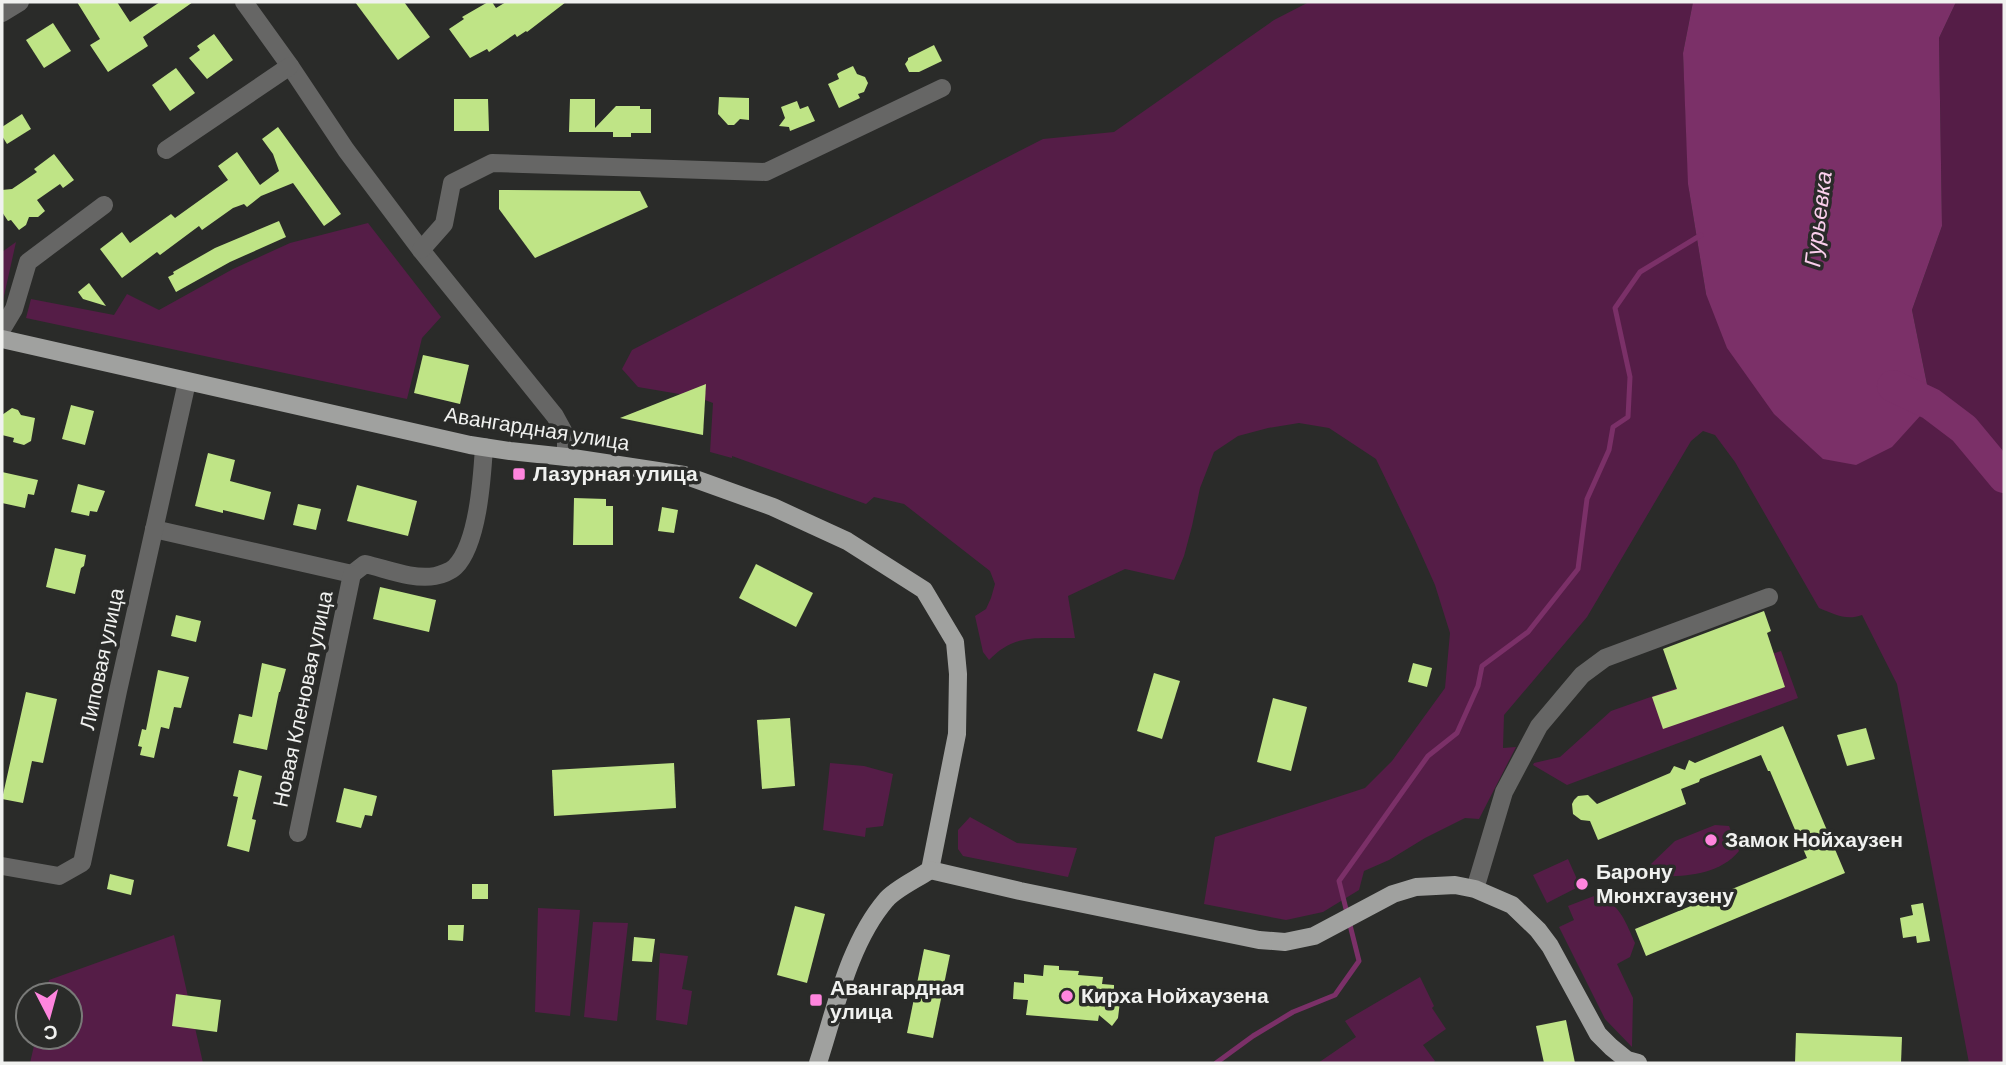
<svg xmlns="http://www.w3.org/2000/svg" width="2006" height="1065" font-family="Barlow,sans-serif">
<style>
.green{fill:#551d47}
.water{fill:#7b3068}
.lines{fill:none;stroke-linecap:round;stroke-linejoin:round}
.stream{stroke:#7b3068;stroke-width:5}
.river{stroke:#7b3068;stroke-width:32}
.building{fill:#bfe486}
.minor{stroke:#666665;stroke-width:18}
.major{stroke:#a0a19f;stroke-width:18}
.poi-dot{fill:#ff85de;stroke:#2a2b29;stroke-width:2.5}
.labels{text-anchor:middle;stroke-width:7;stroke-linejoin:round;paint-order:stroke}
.street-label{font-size:21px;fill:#f0f1ef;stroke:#2a2b29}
.poi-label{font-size:21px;font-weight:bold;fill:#f0f1ef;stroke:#2a2b29;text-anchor:start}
.water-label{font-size:23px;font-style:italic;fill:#faceec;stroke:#2a2b29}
</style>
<rect width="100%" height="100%" fill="#2a2b29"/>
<g class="green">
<path d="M1309,2H1693L1683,53L1689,190L1706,294L1931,404L1912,310L1942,226L1939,38L1956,2H2004V1063H1969L1897,684L1862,615C1846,621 1834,614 1819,608L1735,462L1715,435L1703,431L1691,441L1587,617L1504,715L1503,748L1516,747L1479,819L1465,818L1425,838L1389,860L1364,871L1359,890L1323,912L1286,920L1204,904L1215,837L1365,788L1392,761L1445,688L1450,633L1435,585L1414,538L1376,459L1329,428L1299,423L1268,428L1238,436L1214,452L1200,488L1192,526L1184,556L1174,580L1125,569L1068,596L1075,638C1040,639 1016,632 989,660L983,652L975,616L986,609L991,598L995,584L990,571L904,504L874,497L866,504L732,456V458L710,452L713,403L697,397L638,387L622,369L632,350L1043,139L1114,132L1274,20Z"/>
<polygon points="368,223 441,317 422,338 407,399 26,318 31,299 114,315 127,294 159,310 233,269 290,243"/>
<polygon points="16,242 2,305 2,252"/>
<polygon points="1781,651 1798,698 1567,785 1533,765 1534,763 1560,757 1611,711"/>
<polygon points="830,763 864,766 893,774 883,826 866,828 865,837 823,830"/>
<polygon points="970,817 1017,843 1077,848 1068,877 963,856 958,849 958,830"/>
<path d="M1715,825L1729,826L1739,851C1719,875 1685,877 1656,876L1651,864L1675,841Z"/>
<polygon points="1568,859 1580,886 1547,903 1533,875"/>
<path d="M1594,896L1596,898C1619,900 1627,925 1635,943L1630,957L1617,964L1633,998L1632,1047L1605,1019L1559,927L1574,920L1568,906Z"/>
<polygon points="538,908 580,910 570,1016 535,1012"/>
<polygon points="593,922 628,923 617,1021 584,1017"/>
<polygon points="174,935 203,1063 30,1063 36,1037 70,1037 70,995 46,995 49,980"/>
<polygon points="660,953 688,956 682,989 692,991 687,1025 656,1020"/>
<polygon points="1420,977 1434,1006 1432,1008 1446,1029 1423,1045 1435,1061 1432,1063 1318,1063 1356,1037 1345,1021"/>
</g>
<polygon class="water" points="1693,2 1956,2 1939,38 1942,226 1912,310 1931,404 1892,447 1856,465 1823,459 1774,414 1727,348 1706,294 1688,184 1683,53"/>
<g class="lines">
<polyline class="stream" points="1216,1063 1253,1036 1293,1012 1335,995 1359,961 1339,881 1428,756 1457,733 1478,686 1482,666 1528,632 1578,569 1587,499 1609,450 1613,427 1628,417 1630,377 1615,308 1640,272 1701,235"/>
<polyline class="river" points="1893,386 1931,404 1964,429 2004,477"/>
</g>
<g class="building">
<polygon points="77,2 117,2 130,22 160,2 193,2 143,37 148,46 108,72 90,45 100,39"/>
<polygon points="355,2 404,2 430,37 398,60"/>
<polygon points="488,2 492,2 496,8 506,2 566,2 527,32 526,31 517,37 515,34 489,52 487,49 470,58 449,29 464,19 462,17"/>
<polygon points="53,23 71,51 44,68 26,40"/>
<polygon points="214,34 233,60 207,79 189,58 200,50 197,46"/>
<polygon points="934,45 942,61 919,72 909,72 905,64 908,60 908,58"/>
<polygon points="853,66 857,74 865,77 868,83 864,92 858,94 860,98 839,108 828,84 839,79 837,74 840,72"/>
<polygon points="176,68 195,93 170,111 152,85"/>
<polygon points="719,97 749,98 749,120 740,119 734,125 728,125 718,114"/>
<polygon points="454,99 488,99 489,131 454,131"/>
<polygon points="570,99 595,99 595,128 616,106 640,106 640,109 651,109 651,133 631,133 631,137 613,137 613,132 569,132"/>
<polygon points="797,101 800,109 808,106 815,121 790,131 789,127 779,126 785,118 781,107"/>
<polygon points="22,114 31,129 7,144 2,136 2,127"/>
<polygon points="278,127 341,214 324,226 293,183 261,196 247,207 244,204 233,208 202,230 199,226 160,255 157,252 122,278 100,249 122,232 130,243 171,214 175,218 228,180 218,166 237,152 260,185 279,171 273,154 262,139"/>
<polygon points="54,154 74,180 63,188 60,184 37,200 45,211 38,217 29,217 26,225 19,230 11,220 8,221 2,212 2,190 12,189 37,172 34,169"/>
<polygon points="499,190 640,191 648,207 535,258 499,209"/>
<polygon points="279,221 286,237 230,262 176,292 168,277 174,274 173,272 215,248"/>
<polygon points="89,283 106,306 83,299 78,292"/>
<polygon points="423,355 469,365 460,404 414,393"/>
<polygon points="706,384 703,435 620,418"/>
<polygon points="71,405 94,411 85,445 62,439"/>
<polygon points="12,408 18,410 21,415 35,418 31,441 24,445 13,442 14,438 2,435 2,415"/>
<polygon points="208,453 235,460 230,481 271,492 264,520 223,510 223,513 195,506"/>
<polygon points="2,472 38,480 34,495 28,494 25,508 2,503"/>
<polygon points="78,484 105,491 97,512 90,511 89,516 71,512"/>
<polygon points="357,485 417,501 408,536 347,521"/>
<polygon points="574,498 606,499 606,506 613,506 613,545 573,545"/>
<polygon points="298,504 321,509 316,530 293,525"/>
<polygon points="662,507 678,510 674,533 658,531"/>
<polygon points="55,548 86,555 84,566 81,568 75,594 46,587"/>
<polygon points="756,564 813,593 796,627 739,598"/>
<polygon points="380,587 436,600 429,632 373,619"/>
<polygon points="1764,611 1771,631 1767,633 1785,687 1663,729 1652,697 1677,689 1663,649"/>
<polygon points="176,615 201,621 196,642 171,636"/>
<polygon points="262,663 286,669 280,692 279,692 267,750 233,743 239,714 252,717"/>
<polygon points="1413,663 1432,668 1427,687 1408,682"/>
<polygon points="158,670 189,677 181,708 174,707 169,729 161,727 154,758 140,755 142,747 138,746 142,729 146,730"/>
<polygon points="1154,673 1180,681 1162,739 1137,731"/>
<polygon points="26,692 57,699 43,763 32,761 23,803 2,799"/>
<polygon points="1273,698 1307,707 1291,771 1257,762"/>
<polygon points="790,718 795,786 762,789 757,720"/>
<polygon points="1783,726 1845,873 1646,956 1635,929 1807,858 1770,771 1768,771 1761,755 1700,779 1699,782 1681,789 1686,804 1598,840 1590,821 1581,820 1573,814 1572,804 1574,800 1578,796 1588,795 1597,804 1670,773 1674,766 1685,770 1689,760 1695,763"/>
<polygon points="1866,728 1875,759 1847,766 1837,735"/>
<polygon points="674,763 676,808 554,816 552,770"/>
<polygon points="239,770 262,776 252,819 256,820 249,852 227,846 238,797 233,796"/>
<polygon points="344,788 377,796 372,816 365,815 361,828 336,822"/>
<polygon points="110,874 134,880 131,895 107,889"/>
<rect x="472" y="884" width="16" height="15"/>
<polygon points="1923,903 1930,941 1917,943 1916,936 1903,938 1900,918 1913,915 1911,905"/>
<polygon points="795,906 825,914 807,983 777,975"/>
<polygon points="448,925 464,925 463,941 448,940"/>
<polygon points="634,937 655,939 652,962 632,961"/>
<polygon points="924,949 950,955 933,1038 907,1033"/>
<polygon points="1044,965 1059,966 1059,970 1079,971 1078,975 1103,977 1102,984 1114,985 1114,993 1121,993 1118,1018 1112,1026 1099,1015 1098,1021 1026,1015 1028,1000 1013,999 1014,982 1024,983 1024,974 1043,976"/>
<polygon points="176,994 221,1000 217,1032 172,1026"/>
<polygon points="1566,1020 1575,1063 1544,1063 1536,1026"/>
<polygon points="1796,1033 1902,1037 1901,1063 1795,1063"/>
</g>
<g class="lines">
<g class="minor">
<polyline points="244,2 290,66 346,150 421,250 555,416 566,436 566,457"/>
<polyline points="2,13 20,2"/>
<polyline points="166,150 290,66"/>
<polyline points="421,250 444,224 452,183 492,163 766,172 942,88"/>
<polyline points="2,329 14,309 28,262 104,205"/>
<path d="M154,529L352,574L365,564C387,569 413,580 435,576C441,575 451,571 455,567C478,544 482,479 484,447"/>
<polyline points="298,833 352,574"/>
<polyline points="2,866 59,876 82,863 118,691 187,382"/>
<polyline points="1475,889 1504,792 1539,726 1582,675 1605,658 1769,597"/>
</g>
<g class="major">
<polyline points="2,339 470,445 510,451 566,457 684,475 773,507 847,541 924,590 955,642 958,674 957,734 930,870"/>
<polyline points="930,870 1020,891 1259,940 1285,942 1314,936 1393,894 1416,887 1455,885 1475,889 1512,905 1538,930 1550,946 1598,1034 1611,1047 1627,1060 1638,1063"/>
<path d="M818,1063C835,1011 849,943 886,900C895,889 917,879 930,870"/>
</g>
</g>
<g class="poi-dot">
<rect x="512" y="467" width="14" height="14" rx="3.5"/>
<circle cx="1711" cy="840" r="7"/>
<circle cx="1582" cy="884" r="7"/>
<circle cx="1067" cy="996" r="7"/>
<rect x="809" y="993" width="14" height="14" rx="3.5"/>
</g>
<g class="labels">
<g class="street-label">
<text transform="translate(537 429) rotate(9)" y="7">Авангардная улица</text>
<text transform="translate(102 659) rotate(-78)" y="7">Липовая улица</text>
<text transform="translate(303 699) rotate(-78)" y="7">Новая Кленовая улица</text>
</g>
<g class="poi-label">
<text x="533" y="481">Лазурная улица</text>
<text x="1725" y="847">Замок Нойхаузен</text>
<text x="1596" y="879">Барону<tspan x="1596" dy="24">Мюнхгаузену</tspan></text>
<text x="830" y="995">Авангардная<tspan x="830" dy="24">улица</tspan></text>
<text x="1081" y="1003">Кирха Нойхаузена</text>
</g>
<g class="water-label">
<text transform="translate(1818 219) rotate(-83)" y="8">Гурьевка</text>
</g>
</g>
<rect width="2006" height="1065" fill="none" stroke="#f0f1ef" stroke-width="7"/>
<g transform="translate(49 1016) rotate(174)"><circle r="33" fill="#2a2b29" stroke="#797a78" stroke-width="2"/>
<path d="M0-5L12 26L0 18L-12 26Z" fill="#ff85de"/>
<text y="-10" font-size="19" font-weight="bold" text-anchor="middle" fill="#f0f1ef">С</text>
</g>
</svg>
